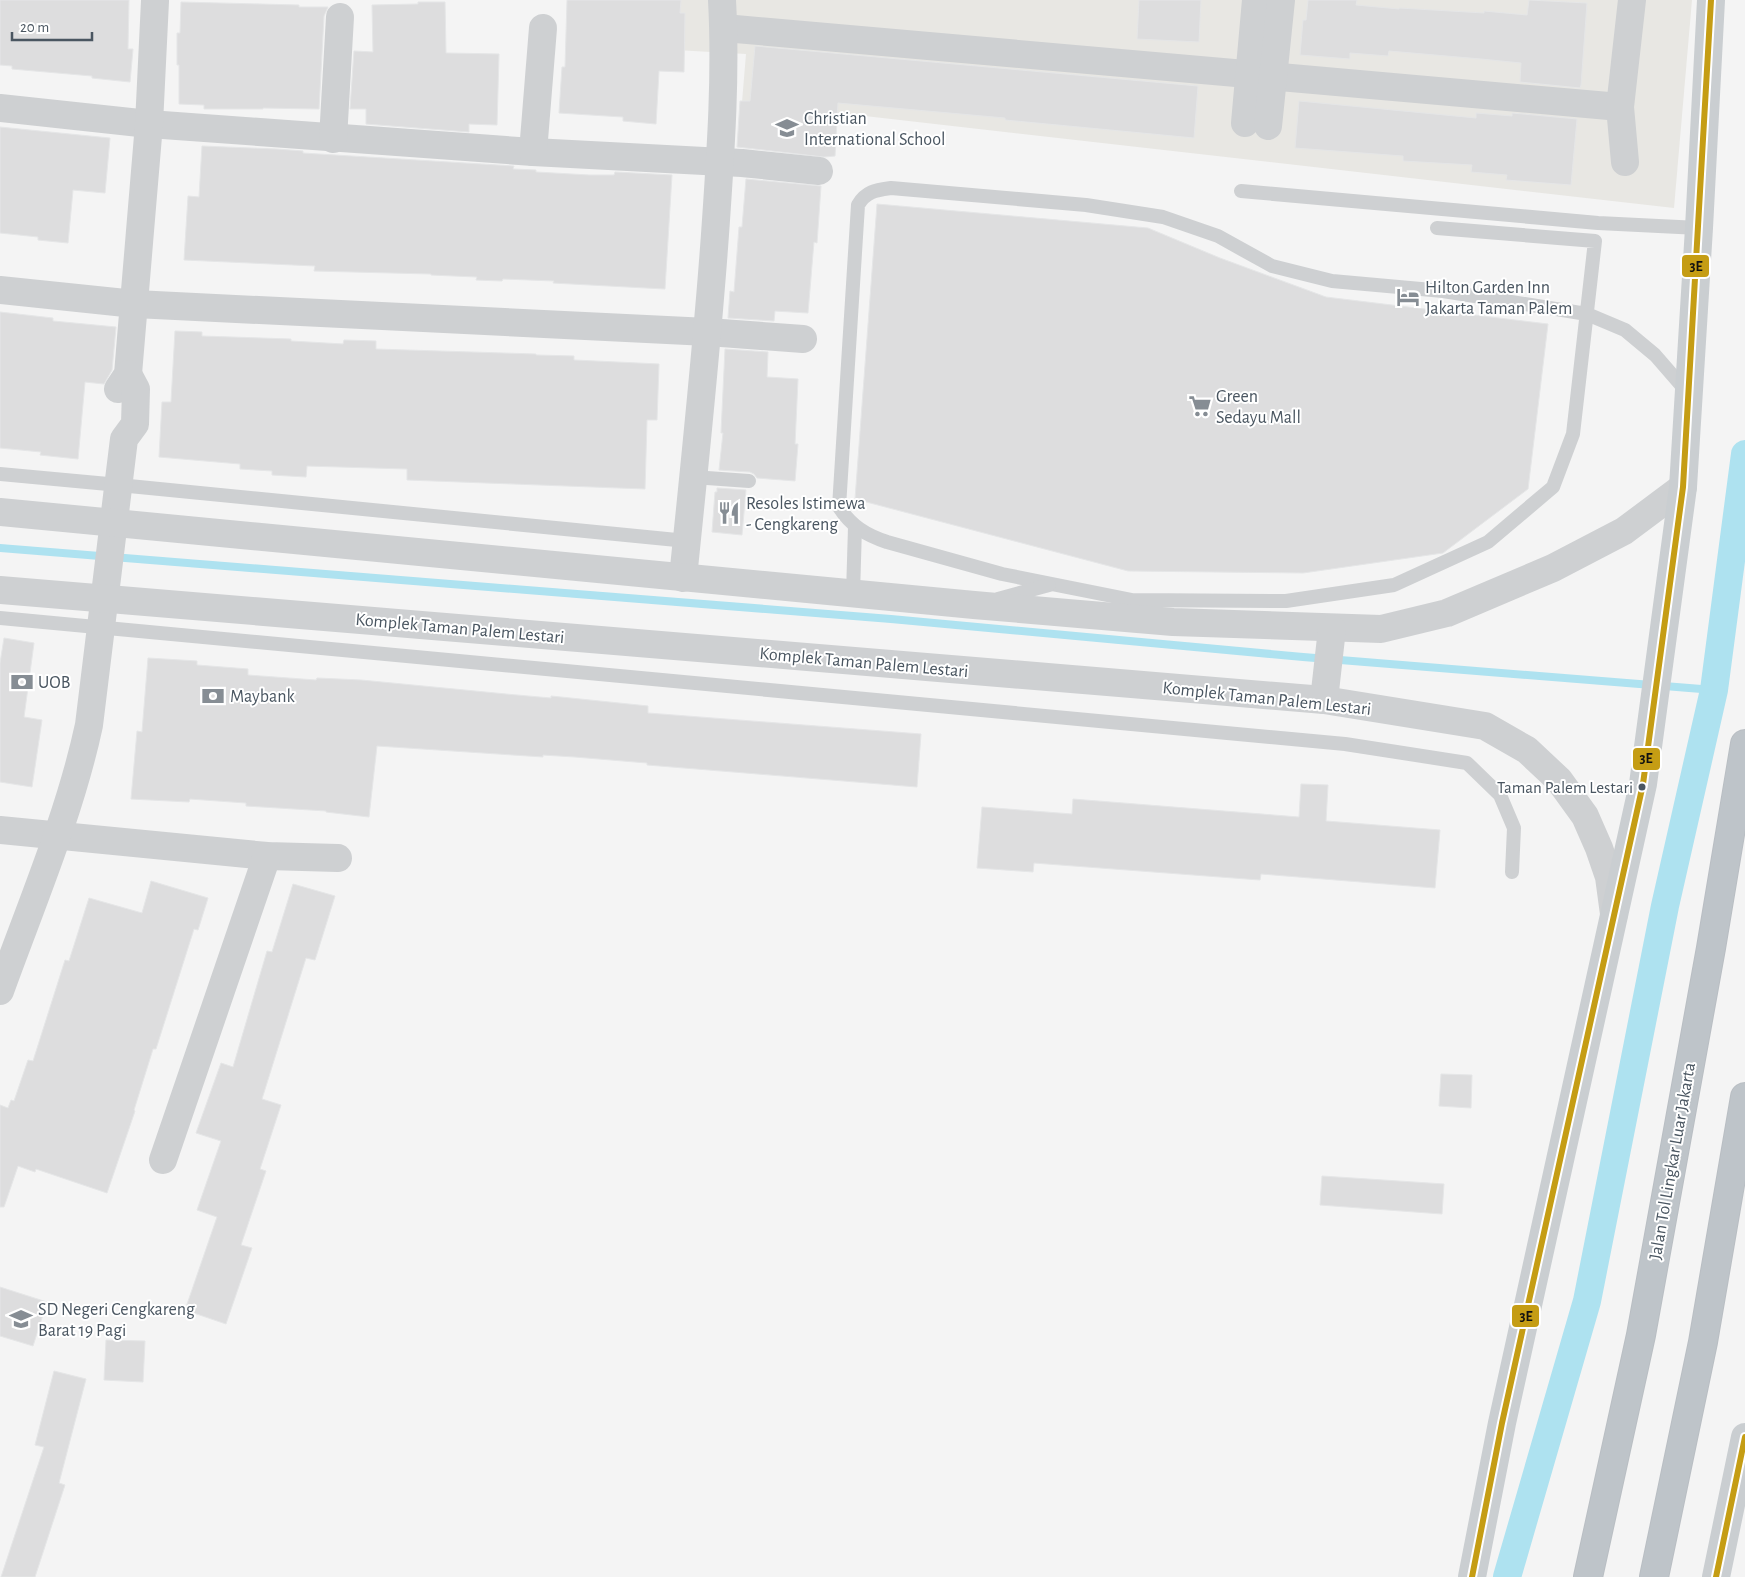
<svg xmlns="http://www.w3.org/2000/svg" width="1745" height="1577" font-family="'Alegreya Sans',sans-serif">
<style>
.commercial{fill:#e8e7e3}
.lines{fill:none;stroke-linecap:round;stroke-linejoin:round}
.stream{stroke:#aee2f0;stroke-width:8}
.canal{stroke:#aee2f0;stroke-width:28}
.building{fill:#ddddde;stroke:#e5e6e7}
.motorway-casing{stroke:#b9bec3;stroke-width:30}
.service{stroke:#ced0d2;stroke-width:14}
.minor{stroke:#ced0d2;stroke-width:28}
.tertiary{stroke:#ced0d2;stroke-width:28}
.primary{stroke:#caced1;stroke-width:28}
.motorway{stroke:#bec4c9;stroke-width:28}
.bus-1-casing{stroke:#fff;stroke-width:10}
.bus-1{stroke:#c59d14;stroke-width:6}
.bus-dot{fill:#4a5661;stroke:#fff;stroke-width:2}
.labels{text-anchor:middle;stroke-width:4;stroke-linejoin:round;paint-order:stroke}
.bus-label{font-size:17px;fill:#4a5661;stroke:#fff;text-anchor:end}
.poi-label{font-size:18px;fill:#4a5661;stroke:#fff;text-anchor:start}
.street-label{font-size:18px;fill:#4a5661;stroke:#fff}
.line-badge{stroke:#fff;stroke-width:2}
.pale-badge-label{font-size:14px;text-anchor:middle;font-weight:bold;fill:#111}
</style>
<rect width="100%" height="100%" fill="#f4f4f4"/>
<polygon class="commercial" points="622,0 1692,0 1674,208 742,102 746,54 623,47"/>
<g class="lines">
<polyline class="stream" points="0,548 891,619 1303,657 1714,690"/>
<polyline class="canal" points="1507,1577 1587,1301 1665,906 1714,690 1745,454"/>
</g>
<g class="building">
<polygon points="0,0 129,0 128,49 133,49 130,82 92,78 92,76 12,69 12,66 0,65"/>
<polygon points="567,0 681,0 680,13 685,13 684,72 659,71 656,124 623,121 623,117 559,113 562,67 565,67"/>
<polygon points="1139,0 1201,0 1199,42 1137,39"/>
<polygon points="1308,0 1357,0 1356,5 1399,9 1399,8 1484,13 1484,11 1527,15 1529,0 1587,3 1581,85 1580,88 1520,82 1521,63 1481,59 1389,51 1388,56 1350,53 1350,59 1300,55 1303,20 1306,20"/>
<polygon points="181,2 299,5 299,7 328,7 324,16 319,109 263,108 263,109 204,109 204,105 179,104 179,65 177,65 177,33 180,33"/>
<polygon points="418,2 445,2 446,53 499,54 497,125 469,124 469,132 366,124 366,109 350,109 354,51 373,52 372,5 418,4"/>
<polygon points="755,46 1198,86 1194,138 1005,120 1005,118 838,103 835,156 824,157 737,147 740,101 750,101"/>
<polygon points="1299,101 1476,118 1476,113 1512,116 1512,113 1577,119 1571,185 1506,180 1507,175 1471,172 1472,165 1403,161 1403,156 1295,148"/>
<polygon points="0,127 110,138 105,193 73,190 68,243 38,240 38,237 0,233"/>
<polygon points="202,146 276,149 303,151 303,153 514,166 513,169 536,170 536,172 589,175 614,175 615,172 672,175 665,289 553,283 554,281 503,279 502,281 476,280 477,277 431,275 431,274 314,271 315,266 184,260 188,196 199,197"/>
<polygon points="746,179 821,186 817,243 814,242 808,313 775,311 774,321 728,318 730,291 734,292 739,227 742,227"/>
<polygon points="877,204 1148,228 1220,258 1326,297 1548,324 1528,489 1443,553 1303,573 1128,571 855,499"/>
<polygon points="0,312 53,318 53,321 116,327 112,370 104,384 85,382 78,459 40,455 41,452 0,448"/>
<polygon points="175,331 202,332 202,336 291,339 291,341 343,344 344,340 376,341 376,349 536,354 536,355 574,356 574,360 659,364 657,420 647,420 645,489 407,480 407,469 307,466 306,477 272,475 272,471 240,469 240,464 159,457 162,402 171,402"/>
<polygon points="725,349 768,352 767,377 798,379 795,444 798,444 795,481 757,478 754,474 750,472 719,470 723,433 721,433"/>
<polygon points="717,488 746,490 742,535 712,532 715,492 717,492"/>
<polygon points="4,638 34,643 24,717 42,720 32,787 0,782 0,663"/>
<polygon points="148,658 197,661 197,665 248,669 248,675 316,680 317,678 361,680 506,694 551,698 551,696 648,706 648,713 921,734 917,787 647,765 647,763 575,757 543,755 543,757 377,746 369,817 326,812 326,811 246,806 246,803 190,799 189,802 131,799 137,731 142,732"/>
<polygon points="1301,784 1328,785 1326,821 1440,830 1435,888 1261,874 1260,880 1034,863 1033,872 977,868 982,807 1072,814 1073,799 1299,817"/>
<polygon points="151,881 208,898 198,930 194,929 156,1049 153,1049 134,1110 135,1111 107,1193 36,1169 35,1172 18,1166 4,1207 0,1207 0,1105 8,1108 11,1100 14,1101 28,1060 33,1061 65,960 69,961 89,898 142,913"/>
<polygon points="293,884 335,896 315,960 306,958 262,1099 281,1105 260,1169 266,1171 241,1245 252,1248 226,1324 185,1310 217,1217 197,1210 221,1141 196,1133 221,1063 233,1067 267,951 272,952"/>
<polygon points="1441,1074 1472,1075 1471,1108 1439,1106"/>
<polygon points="1322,1176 1444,1184 1442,1214 1320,1205"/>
<polygon points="0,1287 47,1302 33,1346 0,1336"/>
<polygon points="106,1340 145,1341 143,1382 104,1380"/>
<polygon points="54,1371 86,1379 59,1483 65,1485 35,1577 1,1577 44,1447 35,1445"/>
</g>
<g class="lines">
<defs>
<g id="motorway">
<polyline points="1588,1577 1641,1335 1711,948 1745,744"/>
<polyline points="1654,1577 1703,1342 1745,1097"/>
</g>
</defs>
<use href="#motorway" class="motorway-casing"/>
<g class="service">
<polyline points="1241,191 1598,223 1699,228"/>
<path d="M1437,228L1595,241L1573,434L1553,487L1488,542L1394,585L1286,601L1132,600L1002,574L887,542C866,535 851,526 839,507L858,205C866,191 877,190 891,188L1086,205L1163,217L1218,236L1272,266L1332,281L1443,291L1587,314L1625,330L1655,355L1688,393"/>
<polyline points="0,474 119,485 687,541"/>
<polyline points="693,477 749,481"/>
<polyline points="853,594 855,527"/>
<polyline points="998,599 1049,585"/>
<polyline points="0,618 1345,744 1467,763 1500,795 1514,828 1512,872"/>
</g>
<g class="minor">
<polyline points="724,28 1620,107"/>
<polyline points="0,108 149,124 533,152 742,163 819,171"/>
<polyline points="1245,123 1256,0"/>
<polyline points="1268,126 1281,0"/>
<polyline points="333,139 340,17"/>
<polyline points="533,152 543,28"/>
<polyline points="1625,162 1620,107 1632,0"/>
<polyline points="0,290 135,304 708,332 803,339"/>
<polyline points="118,389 128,374 149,124 155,1"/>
<path d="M683,578C695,459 708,340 716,220C721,147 726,73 722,0"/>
<polyline points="0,830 267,856 338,858"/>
<path d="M0,991C31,905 70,814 89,725L124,439L135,424L136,389L128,374"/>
<polyline points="163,1160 267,856"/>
</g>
<g class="tertiary">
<polyline points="0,512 974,605 1173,622 1381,629 1447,613 1553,568 1624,531 1683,487"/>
<polyline points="0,590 1324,700 1485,726 1527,750 1559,780 1585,816 1599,848 1609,877 1614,914"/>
<polyline points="1324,700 1332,629"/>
</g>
<g class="primary">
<polyline points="1472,1577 1502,1423 1643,784 1683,487 1699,228 1711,0"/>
<polyline points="1716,1577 1745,1437"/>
</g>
<use href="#motorway" class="motorway"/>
<defs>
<g id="bus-1">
<polyline points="1472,1577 1502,1423 1643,784 1683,487 1711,0"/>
<polyline points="1716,1577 1745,1437"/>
</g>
</defs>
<use href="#bus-1" class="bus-1-casing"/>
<use href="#bus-1" class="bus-1"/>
</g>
<defs>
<symbol id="school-bare" viewBox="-9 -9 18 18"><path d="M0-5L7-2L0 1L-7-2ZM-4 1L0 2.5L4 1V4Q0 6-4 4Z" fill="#868d94" stroke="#fff" stroke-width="2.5" paint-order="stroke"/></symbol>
<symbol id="hotel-bare" viewBox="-9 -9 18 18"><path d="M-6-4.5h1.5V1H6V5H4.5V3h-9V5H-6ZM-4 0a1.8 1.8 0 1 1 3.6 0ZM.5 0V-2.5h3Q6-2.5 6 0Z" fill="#868d94" stroke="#fff" stroke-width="2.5" paint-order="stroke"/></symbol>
<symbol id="supermarket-bare" viewBox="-9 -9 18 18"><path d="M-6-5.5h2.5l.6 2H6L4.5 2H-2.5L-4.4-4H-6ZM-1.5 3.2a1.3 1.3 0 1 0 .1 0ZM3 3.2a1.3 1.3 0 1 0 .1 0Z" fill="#868d94" stroke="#fff" stroke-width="2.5" paint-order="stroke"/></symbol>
<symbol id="restaurant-bare" viewBox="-9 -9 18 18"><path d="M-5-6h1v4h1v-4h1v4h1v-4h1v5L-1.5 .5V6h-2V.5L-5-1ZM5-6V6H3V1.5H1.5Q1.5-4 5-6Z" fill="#868d94" stroke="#fff" stroke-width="2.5" paint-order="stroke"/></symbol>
<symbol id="bank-bare" viewBox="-9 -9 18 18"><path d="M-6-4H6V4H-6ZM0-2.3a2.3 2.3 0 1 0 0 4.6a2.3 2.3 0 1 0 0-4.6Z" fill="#868d94" stroke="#fff" stroke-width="2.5" paint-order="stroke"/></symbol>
</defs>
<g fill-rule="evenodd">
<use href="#school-bare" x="771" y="112" width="32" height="32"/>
<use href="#hotel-bare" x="1392" y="281" width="32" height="32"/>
<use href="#supermarket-bare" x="1184" y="390" width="32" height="32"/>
<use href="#restaurant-bare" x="713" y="497" width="32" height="32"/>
<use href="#bank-bare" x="6" y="666" width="32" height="32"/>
<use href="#bank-bare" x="197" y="680" width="32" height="32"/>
<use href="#school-bare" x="5" y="1303" width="32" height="32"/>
</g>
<circle class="bus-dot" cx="1642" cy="787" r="4.5"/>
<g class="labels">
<g class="bus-label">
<text x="1633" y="793">Taman Palem Lestari</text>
</g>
<g class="poi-label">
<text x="804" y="124">Christian<tspan x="804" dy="21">International School</tspan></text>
<text x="1425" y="293">Hilton Garden Inn<tspan x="1425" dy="21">Jakarta Taman Palem</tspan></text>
<text x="1216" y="402">Green<tspan x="1216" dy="21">Sedayu Mall</tspan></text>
<text x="746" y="509">Resoles Istimewa<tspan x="746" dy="21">- Cengkareng</tspan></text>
<text x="38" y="688">UOB</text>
<text x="230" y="702">Maybank</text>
<text x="38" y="1315">SD Negeri Cengkareng<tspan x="38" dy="21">Barat 19 Pagi</tspan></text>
</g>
<g class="street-label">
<text transform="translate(460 628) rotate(5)" y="6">Komplek Taman Palem Lestari</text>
<text transform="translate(864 662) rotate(5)" y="6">Komplek Taman Palem Lestari</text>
<text transform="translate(1267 698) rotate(6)" y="6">Komplek Taman Palem Lestari</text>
<text transform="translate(1672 1161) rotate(-80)" y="6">Jalan Tol Lingkar Luar Jakarta</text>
</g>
</g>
<g class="line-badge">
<rect x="1681" y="254" width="29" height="24" rx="5" fill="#c59d14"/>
<rect x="1632" y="747" width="29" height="24" rx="5" fill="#c59d14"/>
<rect x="1511" y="1304" width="29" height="24" rx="5" fill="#c59d14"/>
</g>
<g class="pale-badge-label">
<text x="1696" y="271">3E</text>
<text x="1646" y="763">3E</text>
<text x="1526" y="1321">3E</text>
</g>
<path d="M12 32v8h80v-8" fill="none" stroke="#4a5661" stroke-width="2.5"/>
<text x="20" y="32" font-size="15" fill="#4a5661" stroke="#ffffff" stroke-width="4" paint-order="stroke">20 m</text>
</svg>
